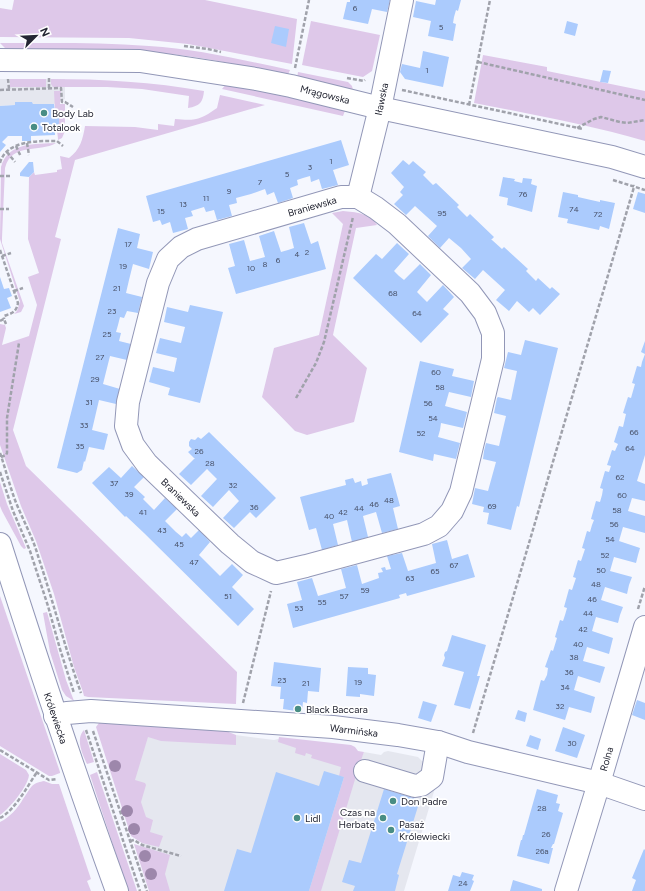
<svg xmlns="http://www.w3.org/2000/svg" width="645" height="891" font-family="Figtree,sans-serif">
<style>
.built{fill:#e5e7ef}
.green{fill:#dec8e9}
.building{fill:#abcbfd}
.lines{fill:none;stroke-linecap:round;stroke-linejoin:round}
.minor-casing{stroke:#9297b7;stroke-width:24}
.path{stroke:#a0a2ab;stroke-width:2.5;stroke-dasharray:4 2;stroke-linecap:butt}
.minor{stroke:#fff;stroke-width:22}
.tree{fill:#9d87ab}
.poi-dot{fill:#488d84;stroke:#fff;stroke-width:1.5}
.labels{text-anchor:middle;stroke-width:3.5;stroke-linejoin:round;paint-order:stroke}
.number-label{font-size:8px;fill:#464f66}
.street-label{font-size:10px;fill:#242633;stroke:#fff}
.poi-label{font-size:10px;fill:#242633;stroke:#fff;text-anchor:start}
</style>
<rect width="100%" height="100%" fill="#f5f7fe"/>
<g class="built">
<polygon points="0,79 65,79 65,99 54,104 33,104 32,102 15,102 15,105 0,106"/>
<polygon points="103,727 228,734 274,740 278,739 359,763 364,752 381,755 384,752 388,751 418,757 422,761 442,765 404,891 157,891"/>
</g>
<g class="green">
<polygon points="14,0 205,0 297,19 292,64 188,44 129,38 0,37 0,8 12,10"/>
<polygon points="311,21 380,35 372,71 363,77 302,65"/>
<path d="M0,43C50,43 99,42 149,46C197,49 243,60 290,70L287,77C242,64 196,56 150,52C102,48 54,49 6,49Z"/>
<path d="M483,55L547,67V71L645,91V141C589,125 531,114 474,103Z"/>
<polygon points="298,72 348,82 352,86 353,90 297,79"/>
<rect x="10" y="79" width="36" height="8"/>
<path d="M51,79C102,79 153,82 204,91C203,102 200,106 188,108L189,96L142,89L107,87H53L51,84Z"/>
<polygon points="227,83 346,108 343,116 222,89"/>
<path d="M54,91H61L60,104H65V131L62,138L58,140C58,136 57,133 57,129C57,122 62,121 56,112H55Z"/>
<path d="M220,95L265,105L75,160L55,237L61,239L13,430L26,466L237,672L236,704L88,697L84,696L83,692L74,667L54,594L36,541L21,506L0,445V324L5,325L6,328L2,345L29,336L37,305L28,277L39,273L28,239L29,177L34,172L35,175L57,172V170L62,169L60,156L69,158C80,150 83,139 85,126L135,127L158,130V124L174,126L175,119C195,121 200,120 217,108Z"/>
<path d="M56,143C39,153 12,142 5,168L2,238V243L24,306L21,312L14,314L17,311L20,302L0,239L1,167C8,142 35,144 56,143Z"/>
<path d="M343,211C355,212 370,213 377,225L356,228L333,335L367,368L354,422L307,435L295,431L262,397L274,348L319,335L343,224L332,213Z"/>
<polygon points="0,482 7,504 26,548 24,549 21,546 2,511 0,506"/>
<polygon points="0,596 60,772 60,773 52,776 49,776 0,746"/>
<polygon points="47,612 66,680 74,701 66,696 62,690 50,652 43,613"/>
<polygon points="99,723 226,731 236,735 236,745 161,741 148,737 135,780 145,783 146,785 141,802 146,817 153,820 150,832 163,836 159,847 142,843 131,836 96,727"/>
<path d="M84,730L94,762L87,764C83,755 75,739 84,730Z"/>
<polygon points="279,737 351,745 355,747 358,751 364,752 360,763 321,891 309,891 344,777 339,776 341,767 311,758 312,755 306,753 305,756 295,753 296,748 278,742"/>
<path d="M0,754L26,770L29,775C28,786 10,808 0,815Z"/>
<polygon points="97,772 137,891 128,891 90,775"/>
<path d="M44,781L52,784H59L91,879L87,881L91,891H0V822C9,818 18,808 23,799C26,795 29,789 32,786C36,782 40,782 44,781Z"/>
<polygon points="134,844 170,855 165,874 170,891 149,891"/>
</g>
<g class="building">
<polygon points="350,0 390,0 387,12 372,9 368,24 343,19 347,2 350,2"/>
<polygon points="436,0 461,0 458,11 456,10 454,17 453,23 456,24 453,41 428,36 431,21 413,17 416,1 435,5"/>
<polygon points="567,21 578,24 575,36 564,33"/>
<polygon points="275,26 289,29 286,47 271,43"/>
<polygon points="423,51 449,57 443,87 405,79 400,72 402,64 420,68"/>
<polygon points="603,70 611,71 608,83 600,82"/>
<polygon points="15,102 32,102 33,104 54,104 55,112 56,112 59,119 59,123 57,127 55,127 55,135 31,136 31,141 22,141 22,136 8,136 2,142 6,145 0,152 0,106 15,105"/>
<polygon points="341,140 349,165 333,170 338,185 322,189 319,179 311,182 310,176 303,178 297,180 298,185 290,188 293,198 278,203 274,192 267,195 265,189 251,194 236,198 237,203 229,205 232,216 217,220 214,210 206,212 204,207 191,211 193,216 185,218 188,229 173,233 170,222 162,225 160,220 153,222 146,196"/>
<polygon points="403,160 409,165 413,161 426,172 423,175 433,185 436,183 459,205 457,207 467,217 470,214 494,237 491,240 492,240 502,249 504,247 528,269 526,271 536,281 538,278 550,289 552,287 560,294 540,315 533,308 529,312 517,301 509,311 496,300 505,290 483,270 475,279 462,268 471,259 461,248 449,238 440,248 428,236 437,226 415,206 406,215 394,204 403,195 400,192 404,187 391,173"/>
<polygon points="29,162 33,162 34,172 29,177 20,176 20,173"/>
<polygon points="503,177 515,179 514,181 522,183 523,178 532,179 531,184 537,186 532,212 507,205 508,198 499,196"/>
<polygon points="563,192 578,195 578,197 591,200 600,202 600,200 615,203 609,229 600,226 599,230 567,223 568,219 558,217"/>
<polygon points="638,192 645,194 645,213 633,209"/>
<polygon points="304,223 311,244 318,241 326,269 236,294 228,268 235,266 229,244 244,240 250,261 265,257 259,236 274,231 281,252 288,250 294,248 289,227"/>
<polygon points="118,228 140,234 137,248 153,252 149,269 133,264 129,280 126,293 142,297 138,313 127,311 124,318 120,317 118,325 116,332 121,333 119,341 131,344 127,360 110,356 103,384 120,389 116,404 99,400 92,430 108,434 104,450 89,447 85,462 84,461 82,470 77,473 57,468"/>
<polygon points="397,243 409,254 394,271 399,276 404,280 420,264 431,275 417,292 427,302 443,285 454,297 443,309 449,314 421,343 353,278 376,254 382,259"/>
<polygon points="0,277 4,289 9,288 12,296 7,298 11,308 0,312"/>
<polygon points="190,305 223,312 200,403 168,395 170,388 149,382 153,367 174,372 177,358 156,353 160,338 181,343 185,327 164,322 167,307 188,312"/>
<polygon points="525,340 558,348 519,507 517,506 511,530 487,524 489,513 483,512 484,507 472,504 475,488 488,491 496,462 483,459 484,451 486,443 499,446 506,416 494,413 497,398 498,397 511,400 517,371 504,368 508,352 521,355"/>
<polygon points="645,341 645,455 637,481 645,484 645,501 632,498 628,511 645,516 645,533 623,527 619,541 640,548 638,555 636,563 614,557 610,571 632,577 629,585 627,594 605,587 601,600 623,607 620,615 618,623 596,617 592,631 613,638 609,654 587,647 583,661 605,667 600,683 578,676 574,690 595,697 591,713 569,707 565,720 533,710 541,680 544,681 547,675 548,668 545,667 551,650 553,651 557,638 555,637 560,620 563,621 565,615 567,608 564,607 569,589 572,590 576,578 573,577 578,560 581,561 585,549 582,548 587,531 590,532 592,525 594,520 591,519 596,501 600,502 602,495 603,489 600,488 605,471 609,472 611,466 607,465 612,450 615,451 618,444 614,442 619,426 623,427 626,414 623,413 628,397 631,398 635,384 632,383 637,366 641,367 642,362 645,354 641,352"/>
<polygon points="420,361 454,369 452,376 474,381 471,397 449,392 445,406 467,412 463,428 441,423 440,430 438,437 460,443 456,459 434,454 433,461 399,452"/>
<polygon points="209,432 276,498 256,518 250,512 234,528 223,518 239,501 229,490 213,507 201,496 217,479 207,469 191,485 179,474 195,458 194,458 188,452 192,449 189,446 189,442 191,439 195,440 198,437 201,439"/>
<polygon points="132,466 144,477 134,487 145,497 143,499 154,510 165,498 177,509 165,521 176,532 182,537 186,533 191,538 199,530 210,542 199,555 220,576 232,564 243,575 232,587 254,609 238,626 144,533 126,516 125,517 92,483 109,467 121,478"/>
<polygon points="391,473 400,506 393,508 398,529 382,533 376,512 363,516 368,537 352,542 347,520 333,524 338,545 322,550 316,528 309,530 300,497 346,485 345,480 353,478 355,483 361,481 362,486 368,484 367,479"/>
<polygon points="447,540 452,559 468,554 475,577 407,596 406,593 399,595 400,598 293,628 287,604 302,600 297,582 312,578 318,596 346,588 341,569 357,565 362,584 379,578 378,573 383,572 381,568 385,567 386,570 391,569 387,556 402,553 408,571 436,563 432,544"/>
<polygon points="452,635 486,645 477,676 480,676 470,709 454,705 464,672 442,666 445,658 444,655 445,652 447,651"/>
<polygon points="274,662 321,668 319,692 308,691 307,703 303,702 302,712 283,709 284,699 280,699 281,687 271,686"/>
<polygon points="348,667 368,668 368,674 376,675 374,696 360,694 360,697 346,696"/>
<polygon points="637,700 645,703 645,720 632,715"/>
<polygon points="423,701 437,705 431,722 418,718"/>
<polygon points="518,710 527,713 525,722 515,719"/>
<polygon points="563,727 585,735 577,758 555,751"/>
<polygon points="530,735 541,739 538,750 526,746"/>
<polygon points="324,771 344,777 309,891 224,891 237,849 251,853 276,772 319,786"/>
<polygon points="384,789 420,800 397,874 399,875 395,891 353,891 355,886 342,882 349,860 361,863"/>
<polygon points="537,789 558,795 556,803 560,804 558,811 563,813 554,844 553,844 551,848 553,848 549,864 517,856 521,840 522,840 523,835 524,835"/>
<polygon points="644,849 645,850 645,891 632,891 636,880 632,878"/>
<polygon points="462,872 474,875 472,880 474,881 470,891 448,891 453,875 460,877"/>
<polygon points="513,880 542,889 542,891 510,891"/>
</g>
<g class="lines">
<defs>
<g id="minor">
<polyline points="0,60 140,61 256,79 291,86 380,108 612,157 645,167"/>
<polygon points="341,197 358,197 376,208 397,224 470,293 485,313 493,333 493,359 461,492 452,511 439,526 424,534 306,566 276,573 252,562 230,544 147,464 133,445 126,426 128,402 158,283 168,259 181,247 197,239"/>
<polyline points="358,197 380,108 402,0"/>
<path d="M0,544C37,660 75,776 117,891"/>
<polyline points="55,716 67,713 91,711 333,727 398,735 438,742 468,752 599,783 645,799"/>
<polyline points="365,771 415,786 421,785 432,777 438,742"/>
<polyline points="566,891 599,783 645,627"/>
</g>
</defs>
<use href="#minor" class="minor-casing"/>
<g class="path">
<polyline points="184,46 208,49 221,52"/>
<polyline points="478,62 645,100"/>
<polyline points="295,68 309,0"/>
<polyline points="49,78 49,88"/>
<polyline points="347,78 364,81 365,80"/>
<polyline points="8,79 9,89"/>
<polyline points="0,90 61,88 62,102 65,102 73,107"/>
<polyline points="402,90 583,129"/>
<polyline points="469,105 490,0"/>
<polyline points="577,128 594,119 601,117 620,122 627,123 645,120"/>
<polyline points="27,143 29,155"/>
<polyline points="16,146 21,157"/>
<polyline points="7,152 15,162"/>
<path d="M0,163C6,140 38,141 57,141L63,146"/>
<polyline points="0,176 10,176"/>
<polyline points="613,180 645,190"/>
<polyline points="0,209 9,209"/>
<path d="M0,250L18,303C16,313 12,313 4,316V319"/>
<polyline points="2,256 11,253"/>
<polyline points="14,291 23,288"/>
<polyline points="0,321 4,319 6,324"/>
<polyline points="296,398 316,363 324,342 353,217"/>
<path d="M0,453C6,470 10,488 17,505C24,522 33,538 38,556C53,601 65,648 81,693"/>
<polyline points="1,457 6,455 7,453 7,418 19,343"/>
<polyline points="0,472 13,511 30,551 48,606 60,649 74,693"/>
<polyline points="638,609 645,586"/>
<polyline points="243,703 271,591"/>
<polyline points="86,730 140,891"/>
<polyline points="93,731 147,891"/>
<polyline points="473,733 634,187 633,185"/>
<polyline points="0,750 49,780 57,779"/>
<path d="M0,818C15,810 27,787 37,772"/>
<polyline points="130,841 134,840 142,845 181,856"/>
</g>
<use href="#minor" class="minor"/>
</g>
<g class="tree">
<circle cx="115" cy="766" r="6"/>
<circle cx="127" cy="811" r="6"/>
<circle cx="134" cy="829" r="6"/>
<circle cx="145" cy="856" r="6"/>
<circle cx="151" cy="874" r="6"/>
</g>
<g class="poi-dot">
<circle cx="44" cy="113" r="4"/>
<circle cx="34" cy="127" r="4"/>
<circle cx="298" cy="709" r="4"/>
<circle cx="393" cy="801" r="4"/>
<circle cx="297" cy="818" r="4"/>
<circle cx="383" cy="818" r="4"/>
<circle cx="391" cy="830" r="4"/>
</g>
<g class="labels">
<g class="number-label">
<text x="355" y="11">6</text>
<text x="441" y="30">5</text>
<text x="427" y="73">1</text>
<text x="331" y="164">1</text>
<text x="310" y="170">3</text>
<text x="287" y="177">5</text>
<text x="260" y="185">7</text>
<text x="229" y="194">9</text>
<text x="523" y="197">76</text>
<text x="206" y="201">11</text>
<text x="183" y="207">13</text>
<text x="574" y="212">74</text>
<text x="161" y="214">15</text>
<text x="442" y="216">95</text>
<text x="598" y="217">72</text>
<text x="128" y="247">17</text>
<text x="307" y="255">2</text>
<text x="297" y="257">4</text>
<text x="278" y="263">6</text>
<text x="265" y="267">8</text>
<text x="123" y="269">19</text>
<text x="251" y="271">10</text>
<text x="117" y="291">21</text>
<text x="393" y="296">68</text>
<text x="112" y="314">23</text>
<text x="417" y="316">64</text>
<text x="107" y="337">25</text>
<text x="100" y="360">27</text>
<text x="436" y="375">60</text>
<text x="95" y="382">29</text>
<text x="440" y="390">58</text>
<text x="89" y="405">31</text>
<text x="428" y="406">56</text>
<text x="433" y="421">54</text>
<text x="84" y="428">33</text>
<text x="634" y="435">66</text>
<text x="421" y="436">52</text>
<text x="80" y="449">35</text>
<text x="630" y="451">64</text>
<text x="199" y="454">26</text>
<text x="210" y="466">28</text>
<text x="620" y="480">62</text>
<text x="114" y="486">37</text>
<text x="233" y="488">32</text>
<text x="129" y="497">39</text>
<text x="622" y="498">60</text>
<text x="389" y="503">48</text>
<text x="374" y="507">46</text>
<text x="492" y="509">69</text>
<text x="254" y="510">36</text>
<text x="359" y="511">44</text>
<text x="617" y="513">58</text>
<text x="143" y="515">41</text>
<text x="343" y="515">42</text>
<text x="329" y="519">40</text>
<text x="614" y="527">56</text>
<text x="162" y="533">43</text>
<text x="610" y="542">54</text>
<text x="179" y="547">45</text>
<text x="605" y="558">52</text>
<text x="194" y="565">47</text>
<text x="454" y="568">67</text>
<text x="601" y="573">50</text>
<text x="435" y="574">65</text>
<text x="410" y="581">63</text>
<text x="596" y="587">48</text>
<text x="365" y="593">59</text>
<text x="228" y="599">51</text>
<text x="344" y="599">57</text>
<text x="592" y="602">46</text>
<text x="322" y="605">55</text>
<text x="299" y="611">53</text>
<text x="588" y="616">44</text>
<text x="583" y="632">42</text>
<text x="578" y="647">40</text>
<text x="574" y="660">38</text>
<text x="569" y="675">36</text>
<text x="282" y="683">23</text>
<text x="358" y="685">19</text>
<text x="306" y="686">21</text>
<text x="565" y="690">34</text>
<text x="560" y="709">32</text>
<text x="572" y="746">30</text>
<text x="542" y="811">28</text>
<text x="546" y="837">26</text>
<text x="542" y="854">26a</text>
<text x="463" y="886">24</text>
</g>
<g class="street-label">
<text transform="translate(325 94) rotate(14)" y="4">Mrągowska</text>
<text transform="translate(381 99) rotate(-78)" y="4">Iławska</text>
<text transform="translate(312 206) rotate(-16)" y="4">Braniewska</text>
<text transform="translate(181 497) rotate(44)" y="4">Braniewska</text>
<text transform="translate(56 718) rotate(71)" y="4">Królewiecka</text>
<text transform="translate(354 730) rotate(7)" y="4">Warmińska</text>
<text transform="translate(606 759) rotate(-74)" y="4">Rolna</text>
</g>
<g class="poi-label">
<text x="52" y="117">Body Lab</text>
<text x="42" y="131">Totalook</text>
<text x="306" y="713">Black Baccara</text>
<text x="401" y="805">Don Padre</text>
<text x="375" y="816" text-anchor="end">Czas na<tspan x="375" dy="12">Herbatę</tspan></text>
<text x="305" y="822">Lidl</text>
<text x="399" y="828">Pasaż<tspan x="399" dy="12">Królewiecki</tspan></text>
</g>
</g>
<g transform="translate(36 36) rotate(66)" stroke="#ffffff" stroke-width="3" paint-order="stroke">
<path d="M0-3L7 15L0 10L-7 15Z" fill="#242633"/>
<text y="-6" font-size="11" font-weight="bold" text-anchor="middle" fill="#242633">N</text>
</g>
</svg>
